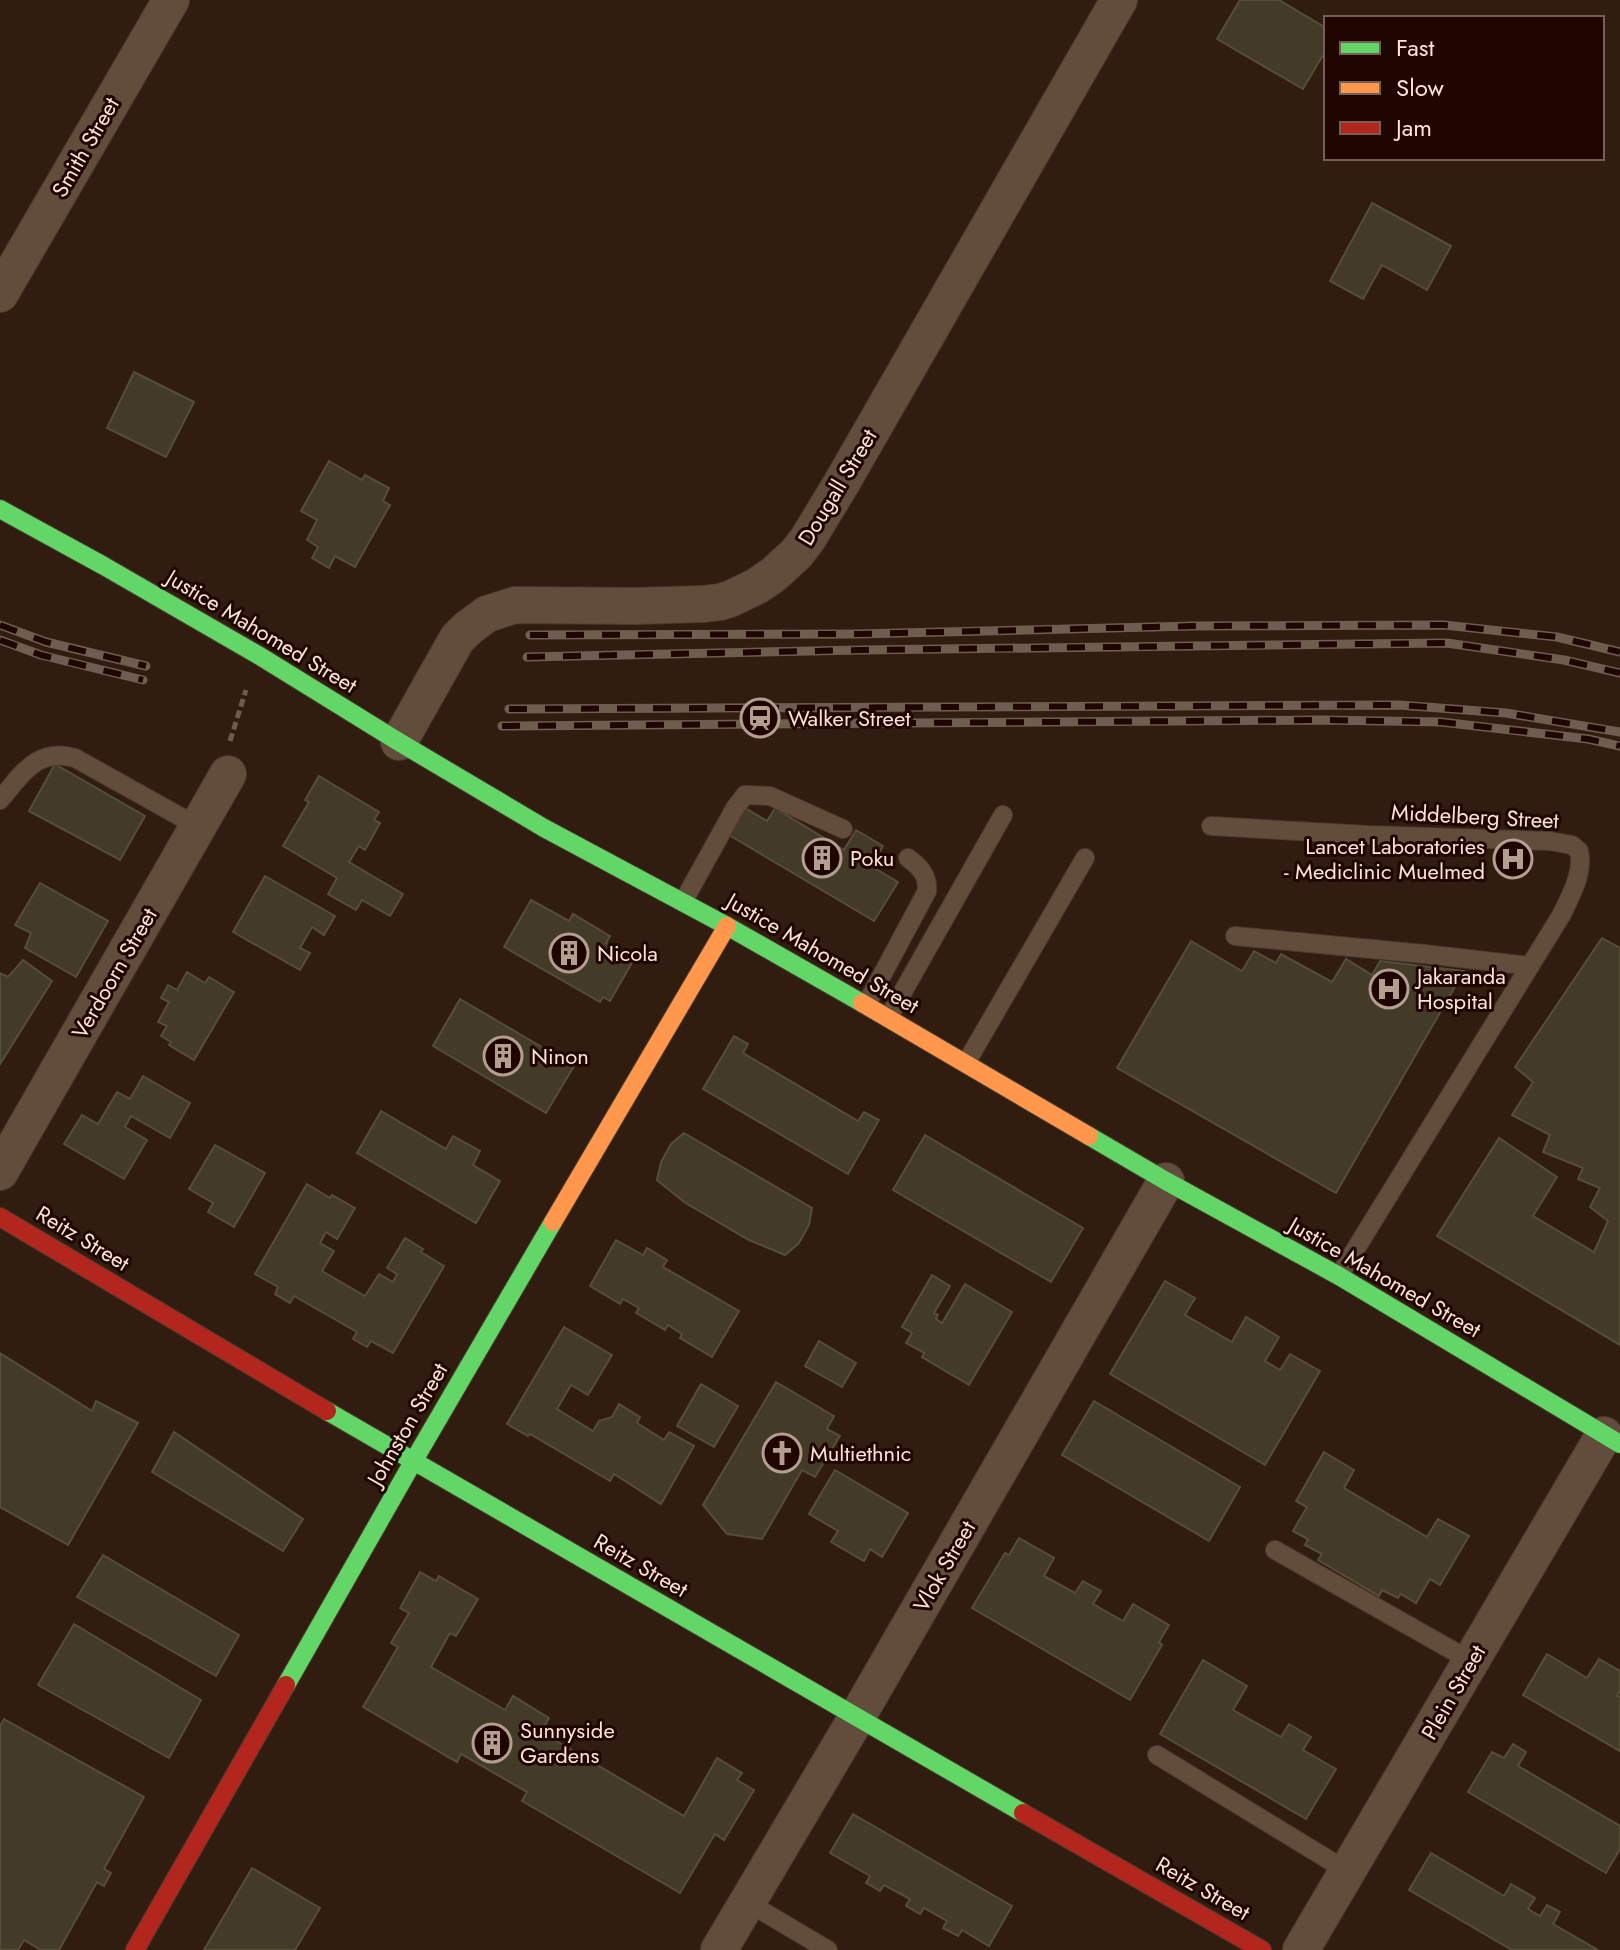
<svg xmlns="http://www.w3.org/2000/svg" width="1620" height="1950" font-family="Jost,sans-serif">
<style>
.building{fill:#433a27;stroke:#554e38;stroke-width:2}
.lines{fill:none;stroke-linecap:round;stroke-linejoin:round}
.lane-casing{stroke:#4a3a2d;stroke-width:20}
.street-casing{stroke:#4a3a2d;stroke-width:38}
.fast-casing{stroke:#4a3a2d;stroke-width:20}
.slow-casing{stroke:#4a3a2d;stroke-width:20}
.jam-casing{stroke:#4a3a2d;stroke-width:20}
.path{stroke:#6c5b4f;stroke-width:5;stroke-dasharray:8 4;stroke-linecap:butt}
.lane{stroke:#624d3c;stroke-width:18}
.street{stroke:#624d3c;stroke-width:36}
.fast{stroke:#63d668;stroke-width:18}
.slow{stroke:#ff974d;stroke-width:18}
.jam{stroke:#b3261e;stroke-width:18}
.rail-casing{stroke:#6f5e50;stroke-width:9}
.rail{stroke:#1f0600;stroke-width:6;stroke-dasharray:18;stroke-linecap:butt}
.labels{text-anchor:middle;stroke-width:6;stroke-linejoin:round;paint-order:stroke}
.street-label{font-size:22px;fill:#fbe3d5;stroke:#1f0600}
.poi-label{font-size:22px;fill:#fbe3d5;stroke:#1f0600;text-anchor:start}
</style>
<rect width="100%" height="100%" fill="#301d0f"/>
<g class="building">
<polygon points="1240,0 1279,0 1326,28 1326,50 1303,89 1217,39"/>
<polygon points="1372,203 1451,246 1427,290 1382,265 1363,299 1330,281"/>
<polygon points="134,372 194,402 166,457 107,428"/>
<polygon points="329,461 362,480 365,475 389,488 383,501 390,505 355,567 335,556 329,568 312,558 318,547 307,540 317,520 301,511"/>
<polygon points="55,764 145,816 120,860 29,811"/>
<polygon points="319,776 379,812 374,820 380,823 365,850 359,846 349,862 403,894 390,916 362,900 356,910 328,894 337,878 283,846 309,802 305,800"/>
<polygon points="740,805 767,821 775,808 844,850 856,830 883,846 871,866 898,882 874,921 724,832"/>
<polygon points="265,876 335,916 324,935 312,927 300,948 310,953 300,970 233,932"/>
<polygon points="40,883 108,921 76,977 25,948 31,933 15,925"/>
<polygon points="531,900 569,921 573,914 610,936 606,943 634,959 610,1001 603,997 600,1002 504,947"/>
<polygon points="1602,938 1620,948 1620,1345 1437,1236 1499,1138 1557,1177 1533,1216 1594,1252 1608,1221 1590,1207 1600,1188 1578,1179 1583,1168 1543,1152 1550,1135 1512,1115 1533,1082 1515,1067"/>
<polygon points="1191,941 1242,971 1254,951 1276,963 1281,954 1332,982 1346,959 1372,975 1380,961 1464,971 1336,1193 1117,1068"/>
<polygon points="23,960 52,981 0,1064 0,973 8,977"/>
<polygon points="187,972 205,983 209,977 234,992 194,1060 169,1045 171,1042 161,1036 167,1026 158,1022 169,1002 161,998 168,985 177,990"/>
<polygon points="460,999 574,1066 546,1113 433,1046"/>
<polygon points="734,1036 748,1044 743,1053 858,1121 864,1112 879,1120 848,1174 703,1089"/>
<polygon points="143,1076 190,1103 170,1138 131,1116 125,1127 147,1140 124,1179 64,1144 82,1115 98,1124 117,1092 130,1099"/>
<polygon points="381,1111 446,1149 453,1136 480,1151 473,1165 500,1181 476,1223 357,1153"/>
<polygon points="684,1133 812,1208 809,1225 799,1243 785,1255 749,1240 684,1202 657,1180 661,1162 671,1144"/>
<polygon points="925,1135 1083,1228 1051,1282 893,1190"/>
<polygon points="215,1145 265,1173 234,1227 208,1212 213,1203 189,1189"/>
<polygon points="307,1184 330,1198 332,1195 355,1208 337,1239 326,1232 320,1243 334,1251 322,1271 365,1296 379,1274 393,1282 397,1274 387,1268 405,1238 423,1249 421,1252 444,1266 393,1353 371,1341 367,1347 353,1339 357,1332 294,1296 290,1303 275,1294 278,1287 255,1274"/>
<polygon points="616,1240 643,1255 647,1248 667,1260 663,1267 739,1311 712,1357 680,1338 682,1334 668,1325 665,1330 636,1313 639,1308 623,1299 620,1304 590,1286"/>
<polygon points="932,1275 950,1286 934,1313 938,1315 936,1319 942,1323 965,1284 1012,1312 969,1385 922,1357 924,1353 906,1343 912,1333 902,1327"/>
<polygon points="1165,1281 1195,1298 1185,1315 1232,1342 1246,1317 1279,1337 1265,1361 1280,1370 1290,1354 1320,1371 1265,1465 1110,1374"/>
<polygon points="564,1327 612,1355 588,1395 571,1385 557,1409 593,1431 599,1421 612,1417 619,1404 640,1417 637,1423 664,1440 669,1432 694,1446 661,1504 614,1474 610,1481 530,1434 528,1436 507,1424"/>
<polygon points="819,1341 856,1363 842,1387 805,1366"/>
<polygon points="0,1353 92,1411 96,1401 138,1423 68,1545 0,1507"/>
<polygon points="776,1382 834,1416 827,1429 840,1436 815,1477 802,1470 762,1539 727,1534 703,1505"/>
<polygon points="701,1384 738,1406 714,1447 677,1426"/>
<polygon points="1094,1401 1240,1487 1209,1541 1062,1455"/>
<polygon points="174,1432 303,1519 283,1551 152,1472"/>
<polygon points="1324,1452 1354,1470 1344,1488 1427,1537 1438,1519 1469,1536 1440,1585 1430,1579 1416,1603 1401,1594 1398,1598 1382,1590 1379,1596 1318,1560 1322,1554 1305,1545 1308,1539 1293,1531 1307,1507 1296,1501"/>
<polygon points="835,1470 908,1513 882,1557 870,1549 864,1561 831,1542 838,1531 809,1514"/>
<polygon points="1019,1538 1054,1558 1044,1576 1075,1593 1083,1581 1101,1591 1093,1604 1123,1621 1133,1604 1169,1625 1159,1642 1162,1645 1130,1700 972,1608 1005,1553 1009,1555"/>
<polygon points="103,1555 239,1635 216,1676 77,1597"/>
<polygon points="420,1572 436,1581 439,1576 478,1599 456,1636 450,1633 431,1667 505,1710 513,1696 549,1718 541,1732 684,1816 717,1758 742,1773 737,1780 754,1790 724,1840 715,1834 680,1893 522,1801 527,1792 461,1754 457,1762 363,1707 398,1647 391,1643 409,1613 400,1608"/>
<polygon points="74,1624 201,1700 169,1758 38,1685"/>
<polygon points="1547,1654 1587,1678 1599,1659 1620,1671 1620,1691 1617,1696 1620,1697 1620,1751 1523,1695"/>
<polygon points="1203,1660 1247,1686 1233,1710 1281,1737 1289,1724 1311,1737 1303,1750 1336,1769 1306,1819 1160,1734"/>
<polygon points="4,1719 144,1797 104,1869 111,1873 104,1886 97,1882 59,1950 41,1950 24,1940 18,1950 0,1950 0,1726"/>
<polygon points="1513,1744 1526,1752 1518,1766 1620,1826 1620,1849 1606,1873 1468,1792 1492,1752 1504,1758"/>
<polygon points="853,1814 1012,1906 989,1946 962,1930 958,1936 943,1928 947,1921 924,1908 920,1914 906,1906 910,1899 884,1885 880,1891 866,1883 870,1876 830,1853"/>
<polygon points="1431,1853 1504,1896 1511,1884 1535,1898 1528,1909 1540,1916 1547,1905 1560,1912 1553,1924 1598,1950 1512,1950 1409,1890"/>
<polygon points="252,1868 320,1908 295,1950 204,1950"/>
</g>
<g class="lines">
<defs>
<g id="lane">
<path d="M0,800C21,775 37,747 75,758L197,826"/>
<path d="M1211,826L1367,835L1550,841L1572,845L1579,851C1584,872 1571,895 1562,914L1339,1276"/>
<polyline points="683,902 735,808 745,795 770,796 843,829"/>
<polyline points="1235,936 1424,954 1530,966"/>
<path d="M866,1005L927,891C928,875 920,867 908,858"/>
<polyline points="888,1018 1003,815"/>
<polyline points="966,1063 1085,858"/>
<polyline points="1275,1550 1471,1661"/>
<polyline points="1157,1755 1347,1871"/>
<polyline points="747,1902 828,1950"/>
</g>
<g id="street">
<polyline points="0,294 171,0"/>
<polyline points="399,742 457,639 468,628 487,614 515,605 637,606 703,604 720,602 730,599 757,586 773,575 796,554 807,540 841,484 1119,0"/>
<polyline points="0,1172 228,774"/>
<polyline points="719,1950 857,1717 1166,1181"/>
<polyline points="1301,1950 1604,1435"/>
</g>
<g id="fast">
<polyline points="0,509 104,566 258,655 399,742 544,828 727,926 862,1003"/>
<polyline points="1089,1136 1166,1181 1339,1276 1620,1444"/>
<polyline points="327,1411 1023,1813"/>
<polyline points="286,1685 413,1462 553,1222"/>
</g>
<g id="slow">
<polyline points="862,1003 1089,1136"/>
<polyline points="553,1222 727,926"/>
</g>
<g id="jam">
<polyline points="0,1217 327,1411"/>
<polyline points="1023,1813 1262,1950"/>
<polyline points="135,1950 286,1685"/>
</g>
</defs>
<use href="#lane" class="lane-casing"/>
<use href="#street" class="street-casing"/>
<use href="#fast" class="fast-casing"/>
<use href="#slow" class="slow-casing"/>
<use href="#jam" class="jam-casing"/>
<polyline class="path" points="230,741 246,690"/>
<use href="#lane" class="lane"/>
<use href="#street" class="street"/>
<use href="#fast" class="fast"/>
<use href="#slow" class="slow"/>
<use href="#jam" class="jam"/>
<defs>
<g id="rail">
<polyline points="0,625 46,642 146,666"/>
<polyline points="530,635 857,634 1194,626 1444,625 1557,637 1620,652"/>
<polyline points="0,640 41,655 143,680"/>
<polyline points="527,657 861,650 1447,643 1564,660 1620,673"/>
<polyline points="509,709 1399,705 1506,713 1620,732"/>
<polyline points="502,726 1323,720 1441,722 1588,739 1620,746"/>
</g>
</defs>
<use href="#rail" class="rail-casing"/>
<use href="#rail" class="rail"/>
</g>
<defs>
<symbol id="station-ring" viewBox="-11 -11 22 22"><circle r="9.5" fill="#1f0600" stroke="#b49e90" stroke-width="1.5"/><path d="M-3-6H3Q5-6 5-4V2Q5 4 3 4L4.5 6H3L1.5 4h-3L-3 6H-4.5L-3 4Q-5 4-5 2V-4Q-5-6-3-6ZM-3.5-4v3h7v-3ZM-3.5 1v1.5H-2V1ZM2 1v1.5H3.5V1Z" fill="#b49e90"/></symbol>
<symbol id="building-ring" viewBox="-11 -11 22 22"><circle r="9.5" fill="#1f0600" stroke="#b49e90" stroke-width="1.5"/><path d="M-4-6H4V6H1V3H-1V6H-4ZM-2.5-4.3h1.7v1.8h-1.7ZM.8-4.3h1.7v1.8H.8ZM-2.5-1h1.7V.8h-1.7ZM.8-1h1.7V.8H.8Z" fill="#b49e90"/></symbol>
<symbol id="hospital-ring" viewBox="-11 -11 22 22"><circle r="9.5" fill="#1f0600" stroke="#b49e90" stroke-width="1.5"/><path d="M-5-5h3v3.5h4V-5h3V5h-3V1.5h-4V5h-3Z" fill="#b49e90"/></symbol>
<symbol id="church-ring" viewBox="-11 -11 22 22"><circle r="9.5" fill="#1f0600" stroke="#b49e90" stroke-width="1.5"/><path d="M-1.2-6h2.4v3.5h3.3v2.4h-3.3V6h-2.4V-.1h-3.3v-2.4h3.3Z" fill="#b49e90"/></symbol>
</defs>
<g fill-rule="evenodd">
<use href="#station-ring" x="738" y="696" width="44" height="44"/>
<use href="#building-ring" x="800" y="836" width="44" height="44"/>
<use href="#hospital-ring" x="1491" y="837" width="44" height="44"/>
<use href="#building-ring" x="547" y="931" width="44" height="44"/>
<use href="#hospital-ring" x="1367" y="967" width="44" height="44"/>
<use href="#building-ring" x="481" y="1034" width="44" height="44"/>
<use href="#church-ring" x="760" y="1431" width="44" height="44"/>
<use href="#building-ring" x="470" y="1721" width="44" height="44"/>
</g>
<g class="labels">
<g class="street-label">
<text transform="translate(85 147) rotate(-60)" y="8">Smith Street</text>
<text transform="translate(837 487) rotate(-59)" y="8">Dougall Street</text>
<text transform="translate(262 631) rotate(31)" y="8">Justice Mahomed Street</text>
<text transform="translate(1475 816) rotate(3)" y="8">Middelberg Street</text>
<text transform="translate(823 953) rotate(30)" y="8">Justice Mahomed Street</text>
<text transform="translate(114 973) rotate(-60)" y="8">Verdoorn Street</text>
<text transform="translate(83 1238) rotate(31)" y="8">Reitz Street</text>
<text transform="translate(1385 1277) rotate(30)" y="8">Justice Mahomed Street</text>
<text transform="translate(407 1424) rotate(-60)" y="8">Johnston Street</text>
<text transform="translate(641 1565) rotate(30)" y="8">Reitz Street</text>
<text transform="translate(944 1566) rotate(-60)" y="8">Vlok Street</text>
<text transform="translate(1453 1692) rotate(-60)" y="8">Plein Street</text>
<text transform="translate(1203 1888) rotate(30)" y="8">Reitz Street</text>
</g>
<g class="poi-label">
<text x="788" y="726">Walker Street</text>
<text x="1485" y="854" text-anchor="end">Lancet Laboratories<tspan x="1485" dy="25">- Mediclinic Muelmed</tspan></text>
<text x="850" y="866">Poku</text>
<text x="597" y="961">Nicola</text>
<text x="1417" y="984">Jakaranda<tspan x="1417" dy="25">Hospital</tspan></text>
<text x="531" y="1064">Ninon</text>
<text x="810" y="1461">Multiethnic</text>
<text x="520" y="1738">Sunnyside<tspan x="520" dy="25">Gardens</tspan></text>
</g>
</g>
<rect x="1324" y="16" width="280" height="144" fill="#1f0600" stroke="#775e55" stroke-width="2"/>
<rect x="1340" y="42" width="40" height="12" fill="#63d668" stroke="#775e55" stroke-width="2"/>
<text x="1396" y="56" font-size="24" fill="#fbe3d5">Fast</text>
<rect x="1340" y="82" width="40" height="12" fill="#ff974d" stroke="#775e55" stroke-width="2"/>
<text x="1396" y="96" font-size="24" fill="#fbe3d5">Slow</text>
<rect x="1340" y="122" width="40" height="12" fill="#b3261e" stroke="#775e55" stroke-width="2"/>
<text x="1396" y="136" font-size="24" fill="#fbe3d5">Jam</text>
</svg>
